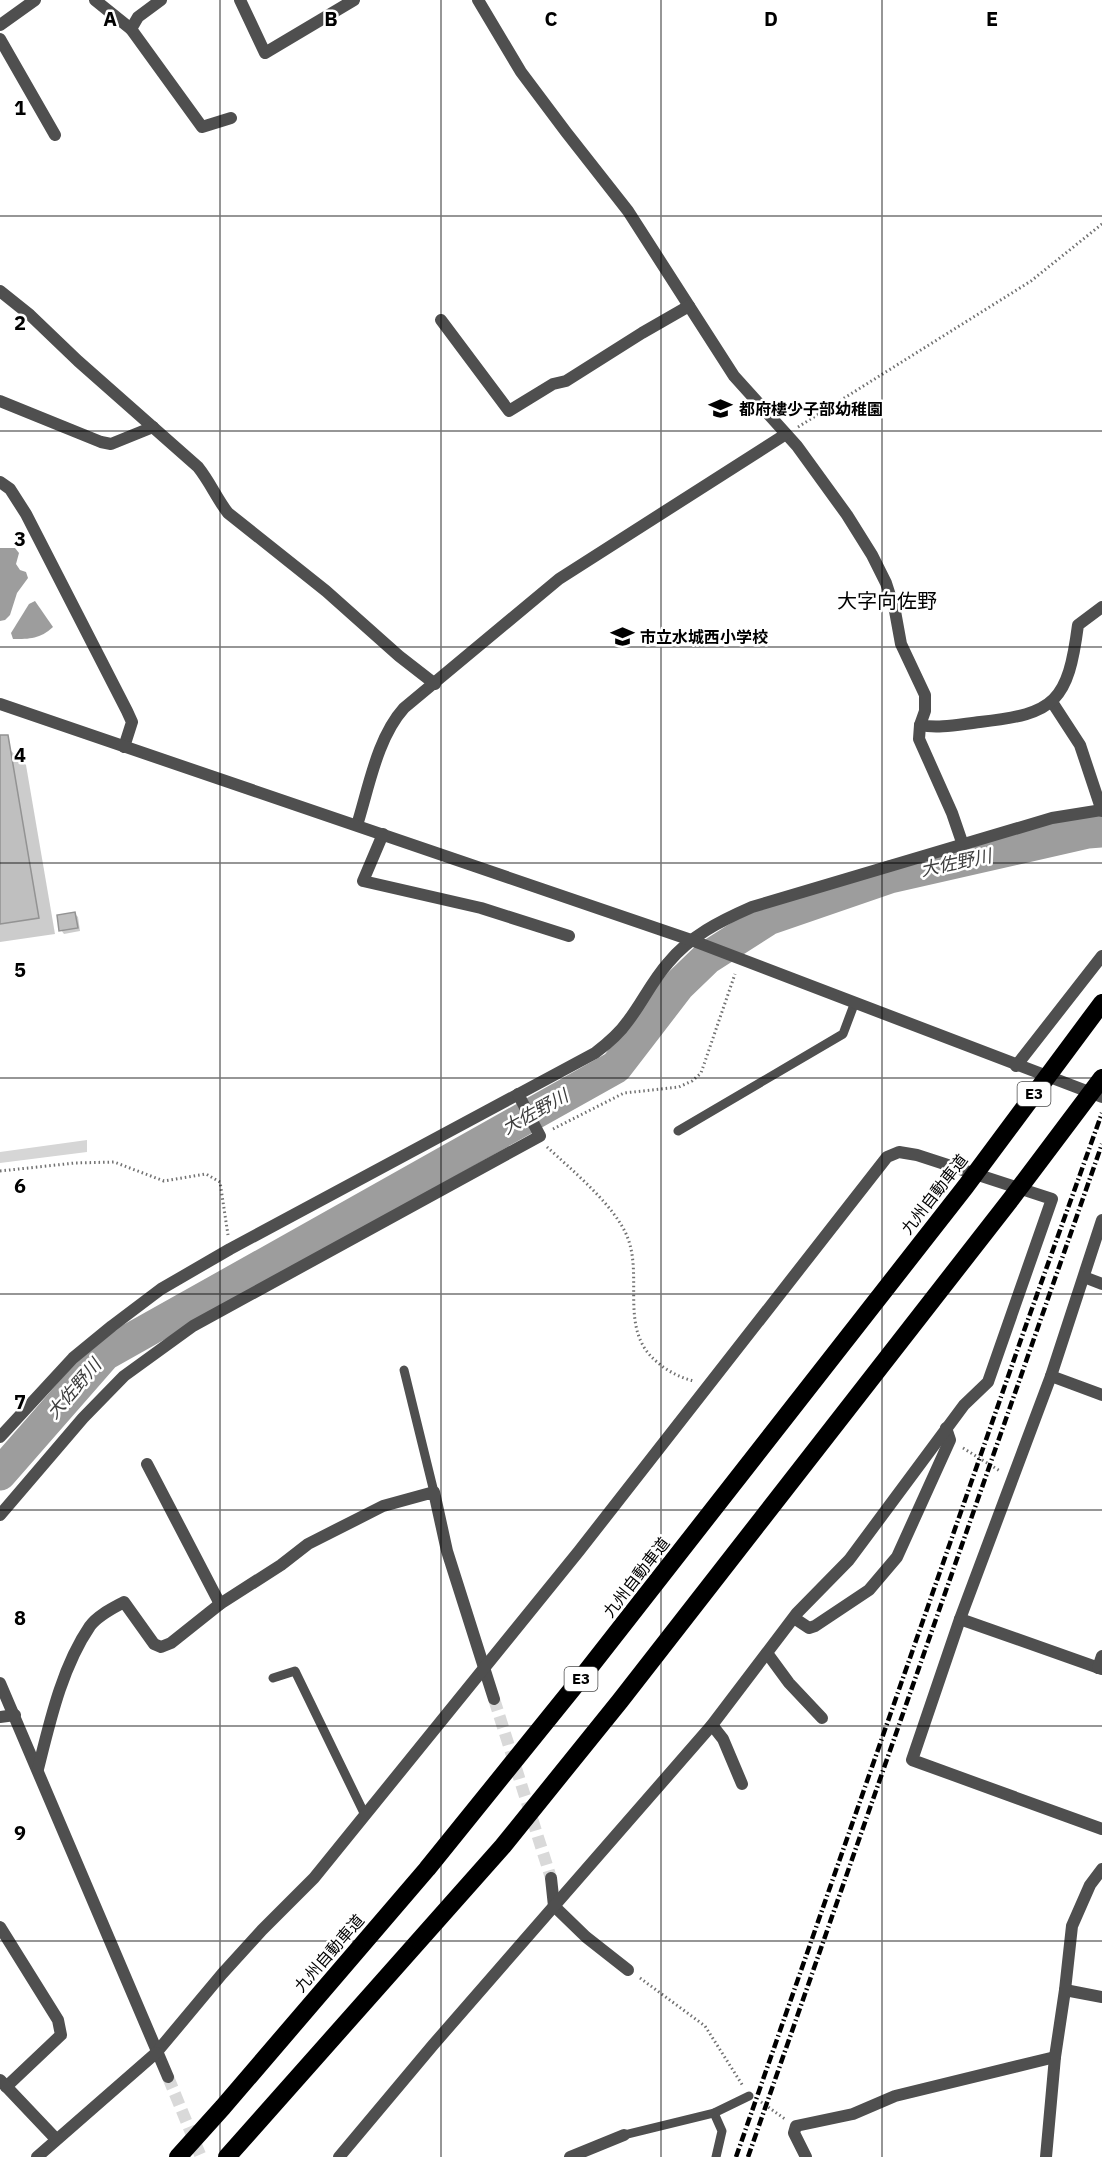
<svg xmlns="http://www.w3.org/2000/svg" width="1102" height="2157" font-family="'IBM Plex Sans','Noto Sans JP',sans-serif">
<style>
.green{fill:#d6d6d6}
.water{fill:#9d9d9d}
.shadow{fill:#0003}
.lines{fill:none;stroke-linecap:round;stroke-linejoin:round}
.river{stroke:#9d9d9d;stroke-width:33}
.building{fill:#bfbfbf;stroke:#939393;stroke-width:1.5}
.minor-tunnel{stroke:#d9d9d9;stroke-width:12;stroke-dasharray:12 6;stroke-linecap:butt}
.path{stroke:#717171;stroke-width:3;stroke-dasharray:1.5 3;stroke-linecap:butt}
.service{stroke:#4f4f4f;stroke-width:9}
.minor{stroke:#4f4f4f;stroke-width:12}
.tertiary{stroke:#4f4f4f;stroke-width:12}
.motorway{stroke:#000;stroke-width:18}
.rail{stroke:#000;stroke-width:4.5;stroke-dasharray:9 3 1.5 3;stroke-linecap:butt}
.grid{fill:none;stroke:#000;stroke-width:1.5;stroke-opacity:0.55}
.labels{text-anchor:middle;stroke-width:5;stroke-linejoin:round;paint-order:stroke}
.shield{fill:#fff;stroke:#4c4c4c;stroke-width:1.5}
.shield-label{font-size:15px;font-weight:bold;fill:#000}
.poi-label{font-size:16px;font-weight:bold;fill:#000;stroke:#fff;text-anchor:start}
.street-label{font-size:16px;fill:#000;stroke:#fff}
.water-label{font-size:18px;font-style:italic;fill:#3e3e3e;stroke:#fff}
.quarter-label{font-size:20px;fill:#000;stroke:#fff}
.grid-label{font-size:20px;text-anchor:middle;font-weight:bold;fill:#000;stroke:#fff;stroke-width:5;stroke-linejoin:round;paint-order:stroke}
</style>
<rect width="100%" height="100%" fill="#fff"/>
<polygon class="green" points="87,1140 87,1152 0,1163 0,1152"/>
<g class="water">
<polygon points="0,548 15,548 19,553 16,564 20,570 26,572 28,578 17,593 10,615 5,620 0,621"/>
<path d="M35,601L53,627C40,639 30,639 13,639L11,633L29,604Z"/>
</g>
<g class="shadow">
<polygon points="0,746 9,749 26,765 55,934 0,942"/>
<polygon points="75,914 78,917 80,931 64,934 61,930"/>
</g>
<g class="lines">
<polyline class="river" points="0,1474 105,1354 616,1067 679,985 707,958 768,919 890,877 1088,832 1102,831"/>
</g>
<g class="building">
<polygon points="0,735 8,735 39,918 0,924"/>
<polygon points="75,912 78,928 59,931 57,915"/>
</g>
<g class="lines">
<g class="minor-tunnel">
<polyline points="494,1699 551,1878"/>
<polyline points="168,2077 201,2157"/>
</g>
<g class="path">
<polyline points="798,427 1031,281 1102,224"/>
<polyline points="553,1129 624,1093 679,1087 692,1081 701,1073 735,974"/>
<path d="M547,1147C572,1170 614,1205 627,1236C644,1277 618,1330 657,1362C667,1371 681,1378 694,1381"/>
<polyline points="0,1171 75,1163 114,1162 164,1181 206,1174 220,1182 228,1235"/>
<polyline points="963,1448 1000,1471"/>
<polyline points="640,1978 705,2026 743,2086"/>
<polyline points="761,2102 785,2119"/>
</g>
<g class="service">
<polyline points="678,1131 843,1034 855,1002"/>
<polyline points="404,1370 434,1492"/>
<polyline points="273,1678 295,1671 365,1815"/>
<polyline points="714,2113 722,2131 716,2157"/>
<polyline points="624,2135 714,2113 749,2096"/>
</g>
<g class="minor">
<polyline points="95,0 131,29 202,127 231,118"/>
<polyline points="240,0 265,53 354,0"/>
<polyline points="478,0 521,72 566,132 628,211 734,376 797,446 847,515 872,555 886,583 895,611 901,644 925,695 925,711 920,725 919,739 952,813 963,845"/>
<polyline points="0,25 35,0"/>
<polyline points="131,29 138,17 161,0"/>
<polyline points="0,39 55,135"/>
<path d="M0,291L30,315L78,361L198,467C210,482 217,499 228,513L326,591L399,656L435,684"/>
<polyline points="441,320 509,411 553,384 566,381 642,333 689,306"/>
<polyline points="0,401 101,442 111,444 153,427"/>
<polyline points="0,482 10,489 26,514 127,711 132,722 124,747"/>
<polyline points="1052,702 1080,745 1102,811"/>
<path d="M920,725C939,729 961,724 980,722C1056,714 1068,701 1078,625L1102,607"/>
<path d="M357,825C369,787 377,738 404,708L559,579L786,434"/>
<polyline points="383,834 363,881 481,908 569,936"/>
<polyline points="1016,1066 1102,956"/>
<polyline points="1102,1220 1051,1376 960,1619 912,1760 1102,1829"/>
<polyline points="1084,1277 1102,1284"/>
<polyline points="1051,1376 1102,1395"/>
<path d="M0,1437L73,1358L112,1326L161,1289L230,1249L595,1053C607,1044 619,1034 628,1021C642,1003 652,981 668,963C690,936 720,921 752,907L1052,818L1102,810"/>
<polyline points="147,1464 220,1604"/>
<polyline points="0,1515 83,1418 124,1376 193,1326 540,1136 518,1094"/>
<polyline points="794,1618 809,1628 815,1626 869,1590 897,1557 950,1440 946,1428"/>
<polyline points="960,1619 1102,1669"/>
<polyline points="767,1653 789,1683 822,1718"/>
<polyline points="1098,1668 1102,1656"/>
<polyline points="0,1683 168,2077"/>
<polyline points="0,1717 15,1715"/>
<polyline points="712,1725 723,1739 742,1784"/>
<path d="M38,1769C50,1721 62,1667 90,1626C98,1615 113,1608 124,1602L154,1644L161,1647L171,1643L220,1604L281,1565L308,1544L383,1506L434,1492L447,1551L494,1699"/>
<polyline points="551,1878 554,1906 586,1937 628,1970"/>
<polyline points="0,1927 58,2020 61,2035 6,2087"/>
<polyline points="1065,1990 1102,1997"/>
<polyline points="156,2053 222,1974 262,1930 314,1878 579,1551 887,1157 899,1152 917,1155 1052,1199 988,1382 964,1405 849,1560 797,1613 712,1725 433,2045 339,2157"/>
<polyline points="0,2080 56,2139"/>
<polyline points="570,2157 624,2135"/>
<polyline points="806,2157 794,2133 796,2126 853,2114 895,2096 1055,2057"/>
<polyline points="1046,2157 1055,2057 1065,1990 1072,1926 1090,1885 1102,1869"/>
</g>
<g class="tertiary">
<polyline points="0,704 691,940 1102,1097"/>
<polyline points="37,2157 156,2053"/>
</g>
<g class="motorway">
<polyline points="178,2157 223,2107 427,1869 586,1672 966,1186 1102,1003"/>
<polyline points="227,2157 503,1846 620,1701 1011,1199 1102,1078"/>
</g>
<g class="rail">
<polyline points="736,2157 1025,1328 1102,1113"/>
<polyline points="748,2157 1102,1144"/>
</g>
</g>
<path class="grid" d="M220,0V2157M441,0V2157M661,0V2157M882,0V2157M0,216H1102M0,431H1102M0,647H1102M0,863H1102M0,1078H1102M0,1294H1102M0,1510H1102M0,1726H1102M0,1941H1102"/>
<defs>
<symbol id="school-bare" viewBox="-9 -9 18 18"><path d="M0-5L7-2L0 1L-7-2ZM-4 1L0 2.5L4 1V4Q0 6-4 4Z" fill="#000" stroke="#fff" stroke-width="2.5" paint-order="stroke"/></symbol>
</defs>
<g fill-rule="evenodd">
<use href="#school-bare" x="704" y="392" width="33" height="33"/>
<use href="#school-bare" x="606" y="620" width="33" height="33"/>
</g>
<g class="labels">
<g class="shield">
<rect x="1017.5" y="1082" width="33" height="24" rx="4.5"/>
<rect x="564.5" y="1667" width="33" height="24" rx="4.5"/>
</g>
<g class="shield-label">
<text x="1034" y="1099">E3</text>
<text x="581" y="1684">E3</text>
</g>
<g class="poi-label">
<text x="739" y="415">都府樓少子部幼稚園</text>
<text x="640" y="643">市立水城西小学校</text>
</g>
<g class="street-label">
<text transform="translate(934 1194) rotate(-52)" y="6">九州自動車道</text>
<text transform="translate(636 1577) rotate(-52)" y="6">九州自動車道</text>
<text transform="translate(329 1953) rotate(-49)" y="6">九州自動車道</text>
</g>
<g class="water-label">
<text transform="translate(956 863) rotate(-12)" y="6">大佐野川</text>
<text transform="translate(535 1112) rotate(-29)" y="6">大佐野川</text>
<text transform="translate(74 1389) rotate(-49)" y="6">大佐野川</text>
</g>
<g class="quarter-label">
<text x="887" y="608">大字向佐野</text>
</g>
</g>
<g class="grid-label">
<text x="110" y="26">A</text>
<text x="331" y="26">B</text>
<text x="551" y="26">C</text>
<text x="771" y="26">D</text>
<text x="992" y="26">E</text>
<text x="20" y="115">1</text>
<text x="20" y="330">2</text>
<text x="20" y="546">3</text>
<text x="20" y="762">4</text>
<text x="20" y="977">5</text>
<text x="20" y="1193">6</text>
<text x="20" y="1409">7</text>
<text x="20" y="1625">8</text>
<text x="20" y="1840">9</text>
</g>
</svg>
